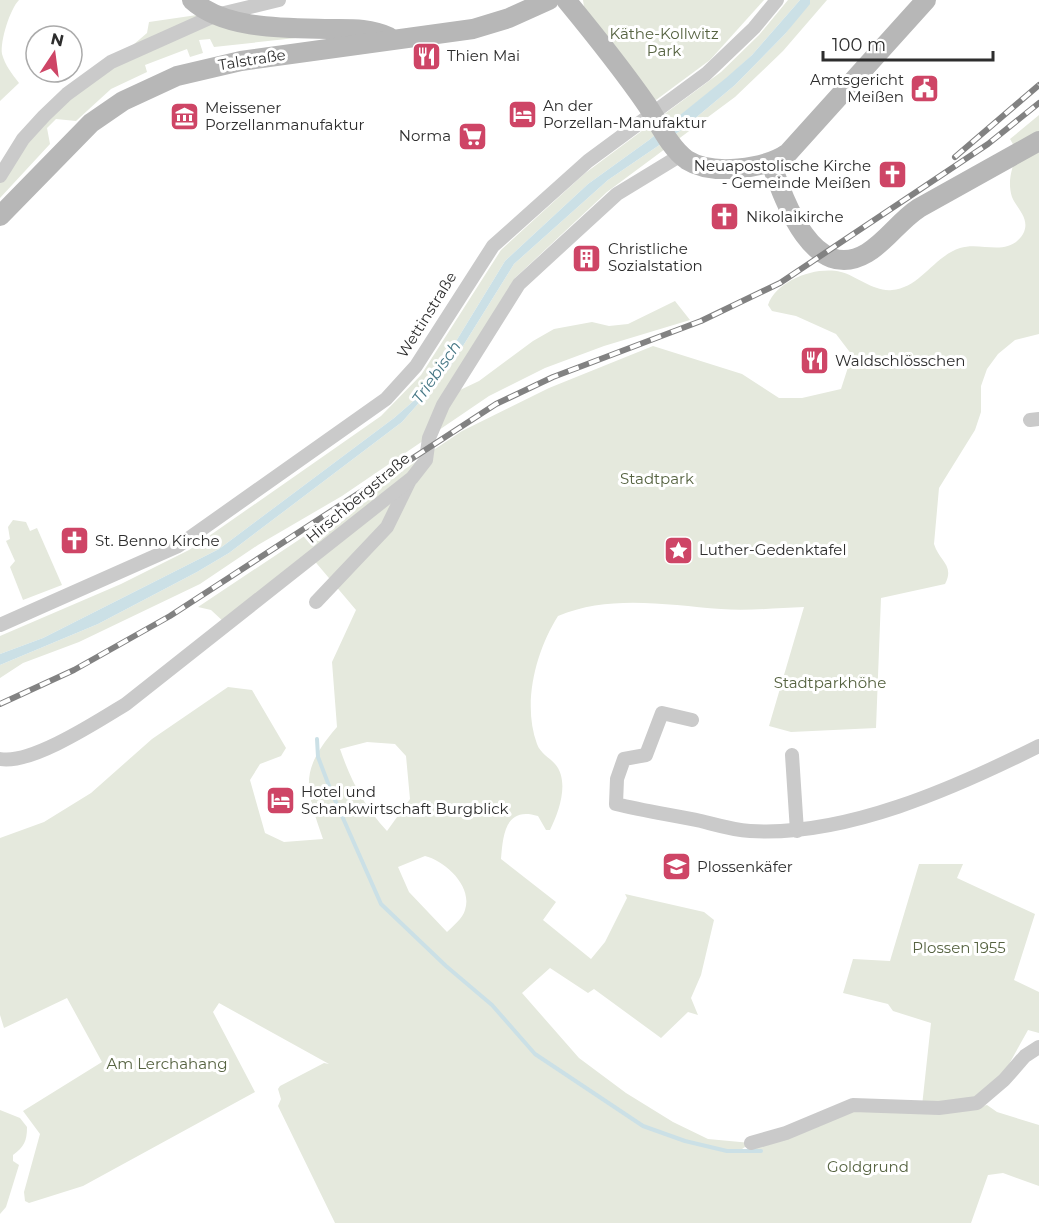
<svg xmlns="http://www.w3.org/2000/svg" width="1039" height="1223" font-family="Montserrat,sans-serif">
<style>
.green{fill:#e5e9dd;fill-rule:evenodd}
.water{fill:#cbe0e6}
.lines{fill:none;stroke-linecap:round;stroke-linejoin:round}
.stream{stroke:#cbe0e6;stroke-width:4}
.street{stroke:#cacaca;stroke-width:14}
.secondary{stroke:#b7b7b7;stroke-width:20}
.rail-casing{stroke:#828282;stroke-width:6}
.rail{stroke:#fff;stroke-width:4;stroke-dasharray:11;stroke-linecap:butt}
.labels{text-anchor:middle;stroke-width:6;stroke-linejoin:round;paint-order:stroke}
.park-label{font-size:15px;fill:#566341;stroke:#fff}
.poi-label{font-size:15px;fill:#2d2d2d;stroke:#fff;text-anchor:start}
.street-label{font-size:15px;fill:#2d2d2d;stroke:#fff}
.water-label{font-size:16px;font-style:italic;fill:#467785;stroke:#fff}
</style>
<rect width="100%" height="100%" fill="#fff"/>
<g class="green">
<path d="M0,0H19C10,9 0,41 2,54C5,65 12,74 19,83L0,101Z"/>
<polygon points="583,0 764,0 710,60 656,100 649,95 584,7"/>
<polygon points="788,0 800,0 752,55 726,79 649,140 588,184 505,261 444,361 417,398 394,418 219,549 43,638 0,654 0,636 121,584 189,550 381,416 421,375 501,250 584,174 721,72 759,35"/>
<polygon points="810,0 827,0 783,51 735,97 607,192 515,278 460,368 458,391 479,381 533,341 554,329 592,322 609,326 628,324 675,301 690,320 604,346 545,368 489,396 342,496 258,545 200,584 79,642 23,663 0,678 0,665 98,624 197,572 229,553 402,422 448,370 514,264 608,180 680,131 735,85 785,34"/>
<polygon points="197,15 305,37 214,47 210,39 199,40 203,53 190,57 187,49 145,65 147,72 111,89 76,121 56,119 47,128 50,144 0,198 0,182 33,131 147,33 149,22"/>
<path d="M1039,115V334L1015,340L998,354L987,369L981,386V412L975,430L939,488L934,544C939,561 955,565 945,584L881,598L876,728L791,732L769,726L804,607C777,608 748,611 721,609C667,605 610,594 558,616C536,651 522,703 537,744C540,753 550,758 555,764C570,781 559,812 550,830H546L538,816C505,806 503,835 501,859L556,902L543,920L591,959L605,942L627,898L625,894L704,912L714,920L701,975L691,998L698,1015L688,1012L661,1038L594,989L588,993L550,968L522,993L579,1058L626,1093L673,1122L708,1139L751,1143L736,1153L859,1109L955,1112L987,1105L997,1112L1039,1125V1186L1003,1173L988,1175L971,1223H335L278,1106L281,1099L278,1089L280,1086L324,1063L329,1064L219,1003L213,1012L255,1092L83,1186L29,1203L25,1201L24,1192L40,1134L23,1111L102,1062L67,998L4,1028L0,1015V838L44,822L91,793L152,739L228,687L252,690L286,748L281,756L260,764L250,780L265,833L284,842L323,839C305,787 299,771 337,727L332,662L356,610L312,558L225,623L211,610L198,607L462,431L549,388L653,346L742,374L779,398H802L841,389L852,355L836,334L796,316L772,311L768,305C777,280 816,266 841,272C857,276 874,292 892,290C920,288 933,257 960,248C981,241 1008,258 1023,234C1031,219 1017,209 1012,197C1007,181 1012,167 1018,153L1010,139ZM367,742L395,744L406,756L410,799L387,831C364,806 351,781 340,749ZM425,856C445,861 473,886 465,910C463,918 453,926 447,932L409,892L398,867Z"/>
<polygon points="13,520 26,522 30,531 37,528 62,585 23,600 10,567 15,561 6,541 10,539 8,527"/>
<polygon points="919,864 963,864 957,878 1035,914 1014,980 1039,992 1039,1033 1028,1030 1003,1075 980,1096 922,1106 931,1023 893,1011 888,1004 843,993 853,959 890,961"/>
<path d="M0,1110L20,1118L27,1127C27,1141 24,1147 13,1155V1161L19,1165L6,1207L0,1214Z"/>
</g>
<polygon class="water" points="800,0 810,0 810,4 785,34 735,85 680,131 608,180 514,264 448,370 402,422 229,553 197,572 98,624 0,665 0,654 43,638 219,549 394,418 417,398 444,361 505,261 588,184 649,140 726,78 752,55"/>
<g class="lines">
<polyline class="stream" points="317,739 318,757 331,791 381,904 446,966 492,1005 535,1054 643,1126 685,1141 727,1151 761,1151"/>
<g class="street">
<polyline points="0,176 23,139 44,116 67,94 111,62 216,15 279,0"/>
<polyline points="1030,420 1039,419"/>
<polyline points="316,602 387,527 409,482"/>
<polyline points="0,625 178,546 386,399 416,366 493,246 588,161 706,74 754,28 777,0"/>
<path d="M692,720L662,713L646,755L624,759L617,779L616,804C644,811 673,815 701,821C717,825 733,830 750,831C845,837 955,788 1039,746"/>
<polyline points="792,755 797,831"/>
<path d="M0,759C31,765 98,721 126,704L412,478L426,460L429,438L443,405L519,284L617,194L681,155"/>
<polyline points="751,1143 786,1133 853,1105 939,1108 977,1103 1004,1080 1025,1056 1039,1047"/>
</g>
<g class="secondary">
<path d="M192,0C225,30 287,28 330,29C351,29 370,28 389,37"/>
<path d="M566,0C594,34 622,69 647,105C659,123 669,147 687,160C712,176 765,169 788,153L926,0"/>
<path d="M771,163C784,200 813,285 867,253C887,241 899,221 919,208L1039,141"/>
<polyline points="0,216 91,123 123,101 177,76 241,61 473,29 509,18 549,0"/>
</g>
<defs>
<g id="rail">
<polyline points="955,157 1039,85"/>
<polyline points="0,704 74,670 170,616 496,404 553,377 701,321 780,283 988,144 1039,103"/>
</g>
</defs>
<use href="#rail" class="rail-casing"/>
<use href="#rail" class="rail"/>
</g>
<defs>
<symbol id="restaurant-square" viewBox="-11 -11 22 22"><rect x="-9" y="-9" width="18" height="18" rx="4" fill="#ce4566" stroke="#fff"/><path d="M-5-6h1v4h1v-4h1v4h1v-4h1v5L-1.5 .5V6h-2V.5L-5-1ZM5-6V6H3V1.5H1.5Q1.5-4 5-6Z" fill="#fff"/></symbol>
<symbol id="civic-square" viewBox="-11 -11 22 22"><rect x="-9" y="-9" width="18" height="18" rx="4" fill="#ce4566" stroke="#fff"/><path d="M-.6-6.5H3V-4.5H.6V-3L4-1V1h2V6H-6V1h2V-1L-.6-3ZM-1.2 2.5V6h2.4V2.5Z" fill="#fff"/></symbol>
<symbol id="hotel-square" viewBox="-11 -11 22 22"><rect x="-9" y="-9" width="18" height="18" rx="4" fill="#ce4566" stroke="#fff"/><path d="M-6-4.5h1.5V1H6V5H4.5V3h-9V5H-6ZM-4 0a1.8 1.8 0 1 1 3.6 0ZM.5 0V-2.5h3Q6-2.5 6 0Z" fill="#fff"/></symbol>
<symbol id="museum-square" viewBox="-11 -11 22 22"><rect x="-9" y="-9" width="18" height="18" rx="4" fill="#ce4566" stroke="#fff"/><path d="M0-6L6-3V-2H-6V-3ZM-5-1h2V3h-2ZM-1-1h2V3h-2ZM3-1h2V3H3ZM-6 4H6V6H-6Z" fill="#fff"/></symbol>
<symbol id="supermarket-square" viewBox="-11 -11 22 22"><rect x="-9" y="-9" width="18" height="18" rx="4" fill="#ce4566" stroke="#fff"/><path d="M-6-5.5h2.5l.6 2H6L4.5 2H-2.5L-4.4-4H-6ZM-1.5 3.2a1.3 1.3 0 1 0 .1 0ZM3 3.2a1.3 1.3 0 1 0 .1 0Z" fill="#fff"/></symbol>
<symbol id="church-square" viewBox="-11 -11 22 22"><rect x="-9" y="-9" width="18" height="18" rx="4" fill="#ce4566" stroke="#fff"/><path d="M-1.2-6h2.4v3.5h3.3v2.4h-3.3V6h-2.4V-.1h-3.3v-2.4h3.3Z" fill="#fff"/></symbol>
<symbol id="building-square" viewBox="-11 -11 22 22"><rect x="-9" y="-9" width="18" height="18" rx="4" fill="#ce4566" stroke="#fff"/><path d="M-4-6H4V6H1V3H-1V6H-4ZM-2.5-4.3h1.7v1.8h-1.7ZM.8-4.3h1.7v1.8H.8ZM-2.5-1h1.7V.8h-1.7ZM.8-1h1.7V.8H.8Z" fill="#fff"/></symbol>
<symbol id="sight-square" viewBox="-11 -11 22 22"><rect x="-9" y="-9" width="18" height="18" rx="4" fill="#ce4566" stroke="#fff"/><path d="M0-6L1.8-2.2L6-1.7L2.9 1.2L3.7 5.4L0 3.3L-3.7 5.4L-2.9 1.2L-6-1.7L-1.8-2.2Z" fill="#fff"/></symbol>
<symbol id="school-square" viewBox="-11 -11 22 22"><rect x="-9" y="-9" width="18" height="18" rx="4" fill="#ce4566" stroke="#fff"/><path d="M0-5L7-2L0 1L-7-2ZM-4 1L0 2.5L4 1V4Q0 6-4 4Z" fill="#fff"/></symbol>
</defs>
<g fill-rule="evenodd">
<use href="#restaurant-square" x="410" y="40" width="33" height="33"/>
<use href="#civic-square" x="908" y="72" width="33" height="33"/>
<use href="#hotel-square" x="506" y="98" width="33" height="33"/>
<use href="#museum-square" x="168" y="100" width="33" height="33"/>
<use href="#supermarket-square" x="456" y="120" width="33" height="33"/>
<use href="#church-square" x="876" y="158" width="33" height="33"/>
<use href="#church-square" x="708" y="200" width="33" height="33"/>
<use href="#building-square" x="570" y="242" width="33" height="33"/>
<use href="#restaurant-square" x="798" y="344" width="33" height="33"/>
<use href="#church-square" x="58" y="524" width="33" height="33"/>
<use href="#sight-square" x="662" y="534" width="33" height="33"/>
<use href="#hotel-square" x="264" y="784" width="33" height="33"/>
<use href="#school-square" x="660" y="850" width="33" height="33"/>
</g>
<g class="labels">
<g class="park-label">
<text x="664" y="39">Käthe-Kollwitz<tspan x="664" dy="17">Park</tspan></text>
<text x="657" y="484">Stadtpark</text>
<text x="830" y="688">Stadtparkhöhe</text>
<text x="959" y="953">Plossen 1955</text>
<text x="167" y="1069">Am Lerchahang</text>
<text x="868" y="1172">Goldgrund</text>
</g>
<g class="poi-label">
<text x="447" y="61">Thien Mai</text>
<text x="904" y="85" text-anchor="end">Amtsgericht<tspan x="904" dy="17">Meißen</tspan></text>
<text x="543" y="111">An der<tspan x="543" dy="17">Porzellan-Manufaktur</tspan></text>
<text x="205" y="113">Meissener<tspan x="205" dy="17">Porzellanmanufaktur</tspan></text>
<text x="451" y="141" text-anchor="end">Norma</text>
<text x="871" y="171" text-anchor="end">Neuapostolische Kirche<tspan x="871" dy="17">- Gemeinde Meißen</tspan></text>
<text x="746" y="222">Nikolaikirche</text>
<text x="608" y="254">Christliche<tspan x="608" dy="17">Sozialstation</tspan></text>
<text x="835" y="366">Waldschlösschen</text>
<text x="95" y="546">St. Benno Kirche</text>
<text x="699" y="555">Luther-Gedenktafel</text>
<text x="301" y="797">Hotel und<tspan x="301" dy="17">Schankwirtschaft Burgblick</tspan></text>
<text x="697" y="872">Plossenkäfer</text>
</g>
<g class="street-label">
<text transform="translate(252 60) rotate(-9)" y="5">Talstraße</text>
<text transform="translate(427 315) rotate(-58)" y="5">Wettinstraße</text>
<text transform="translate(358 498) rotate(-40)" y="5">Hirschbergstraße</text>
</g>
<g class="water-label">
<text transform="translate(436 372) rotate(-55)" y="6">Triebisch</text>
</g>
</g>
<g transform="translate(54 54) rotate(13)"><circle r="28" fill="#ffffff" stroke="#ababab" stroke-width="1.5"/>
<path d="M0-4.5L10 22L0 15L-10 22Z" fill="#ce4566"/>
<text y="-9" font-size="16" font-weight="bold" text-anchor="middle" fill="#2d2d2d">N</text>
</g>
<path d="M823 51v9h170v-9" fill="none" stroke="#2d2d2d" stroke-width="3"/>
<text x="832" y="51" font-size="18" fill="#2d2d2d" stroke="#ffffff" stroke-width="4.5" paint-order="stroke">100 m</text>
</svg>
